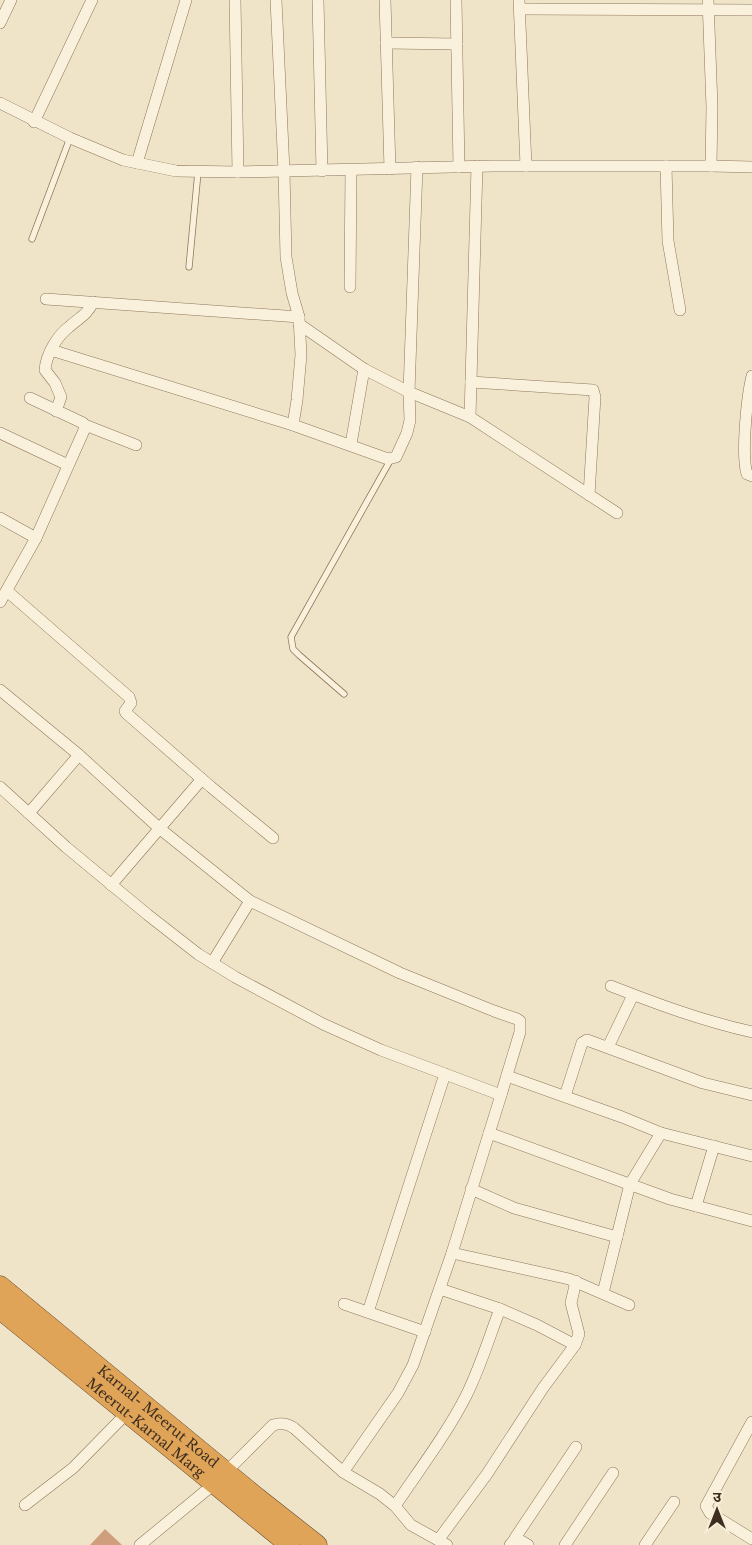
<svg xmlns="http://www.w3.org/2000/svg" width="752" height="1545" font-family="'Libre Baskerville','Noto Sans Devanagari',serif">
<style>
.building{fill:#cf9f7d}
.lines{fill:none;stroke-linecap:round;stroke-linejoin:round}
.lane-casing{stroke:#8d765c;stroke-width:7}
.street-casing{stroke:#8d765c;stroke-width:12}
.highway-casing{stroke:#5b4430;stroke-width:21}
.lane{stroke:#faf1dc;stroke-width:5.5}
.street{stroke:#faf1dc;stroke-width:11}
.highway{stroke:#e0a458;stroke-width:20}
.labels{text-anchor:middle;stroke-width:5;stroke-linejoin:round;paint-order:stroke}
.street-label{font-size:14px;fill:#3d2e20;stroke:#f7eed8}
</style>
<rect width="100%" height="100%" fill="#f0e4c8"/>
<polygon class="building" points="105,1529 122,1545 90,1545"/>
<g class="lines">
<defs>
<g id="lane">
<polyline points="32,239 70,138"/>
<polyline points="189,267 198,172"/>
<polyline points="344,694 299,655 293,649 291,637 391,459"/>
</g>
<g id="street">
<polyline points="235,0 238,172"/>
<polyline points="276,0 284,171 286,257 292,293 299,317 301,355 297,400 293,425"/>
<polyline points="318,0 322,171"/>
<polyline points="385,0 390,169"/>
<polyline points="456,0 459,167"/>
<polyline points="519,0 526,166"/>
<polyline points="708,0 712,107 711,166"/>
<polyline points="520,9 752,10"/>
<polyline points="0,23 11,0"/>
<polyline points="386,43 457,44"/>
<polyline points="0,103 70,138 123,160 176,171 238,172 493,166 711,166 752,167"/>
<polyline points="34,122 92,0"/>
<polyline points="137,163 186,0"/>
<polyline points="666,166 668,241 680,310"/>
<polyline points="350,287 351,170"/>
<polyline points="46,299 299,317"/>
<polyline points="299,324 364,369 409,392 470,417 617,513"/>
<polyline points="51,350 293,425 388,459 396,457 407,433 410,420 409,392 417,167"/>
<path d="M752,376C747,396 741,455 747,474L752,476"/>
<polyline points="471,382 593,390 595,397 589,495"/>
<path d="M56,411L61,397L55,383L45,370C46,355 57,336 69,327C79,318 88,314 93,302"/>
<polyline points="470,417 477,166"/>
<polyline points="85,425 136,445"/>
<polyline points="0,433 68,465"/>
<polyline points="351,444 364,369"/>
<polyline points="0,518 36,538"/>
<polyline points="7,591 129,697 131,703 125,711 126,713 211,787 273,838"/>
<polyline points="0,602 36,538 85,428 83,423 30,398"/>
<polyline points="0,690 79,755 159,828 250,901 400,973 494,1011 517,1019 520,1021 520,1032 501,1095"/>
<path d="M0,787L66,847L148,915L198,954L235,977L323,1024L381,1050L501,1095L452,1253L413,1365L398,1393L343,1472L294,1428C286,1423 281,1423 273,1425L226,1472"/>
<polyline points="29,813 79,755"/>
<polyline points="111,885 202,779"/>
<polyline points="212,963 250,901"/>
<path d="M611,986C657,1004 703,1021 752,1032"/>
<polyline points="608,1047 633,995"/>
<polyline points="507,1076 622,1117 661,1133 752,1156"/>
<polyline points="565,1096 582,1043 587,1040 703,1083 752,1095"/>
<polyline points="489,1133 670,1199 752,1221"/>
<polyline points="471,1189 514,1208 617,1237"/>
<polyline points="696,1206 714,1146"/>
<polyline points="452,1253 569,1279 629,1305"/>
<polyline points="440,1289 500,1309 537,1325 575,1345"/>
<polyline points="603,1293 630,1184 661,1133"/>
<polyline points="344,1304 425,1332"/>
<polyline points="368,1312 445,1074"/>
<polyline points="752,1422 706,1506 710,1513 752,1539"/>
<polyline points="343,1472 380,1494 395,1506 411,1525 447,1545"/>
<polyline points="25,1505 73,1468 127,1413"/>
<path d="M395,1506C419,1470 446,1435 466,1396C480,1368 489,1338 500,1309"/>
<polyline points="515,1538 576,1447"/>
<polyline points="439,1539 487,1474 543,1388 575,1345 579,1334 571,1303 576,1281"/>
<polyline points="140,1545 214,1484"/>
<polyline points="510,1545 516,1538 528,1545"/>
<polyline points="565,1545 613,1473"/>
<polyline points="645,1545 674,1502"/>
</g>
<g id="highway">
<path id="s1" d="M0,1286L256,1497L317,1545"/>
<path id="s2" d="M0,1309L290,1545"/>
</g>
</defs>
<use href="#lane" class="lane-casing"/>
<use href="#street" class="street-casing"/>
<use href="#highway" class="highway-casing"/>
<use href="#lane" class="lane"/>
<use href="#street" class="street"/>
<use href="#highway" class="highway"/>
</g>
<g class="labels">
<g class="street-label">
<text dy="5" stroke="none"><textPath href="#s1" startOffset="205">Karnal- Meerut Road</textPath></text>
<text dy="5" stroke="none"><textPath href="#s2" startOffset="188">Meerut-Karnal Marg</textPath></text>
</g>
</g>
<g transform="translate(717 1510)" stroke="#f7eed8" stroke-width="4" paint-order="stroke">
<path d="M0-4L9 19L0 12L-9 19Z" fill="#3d2e20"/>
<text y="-8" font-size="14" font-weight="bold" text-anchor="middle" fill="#3d2e20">उ</text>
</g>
</svg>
